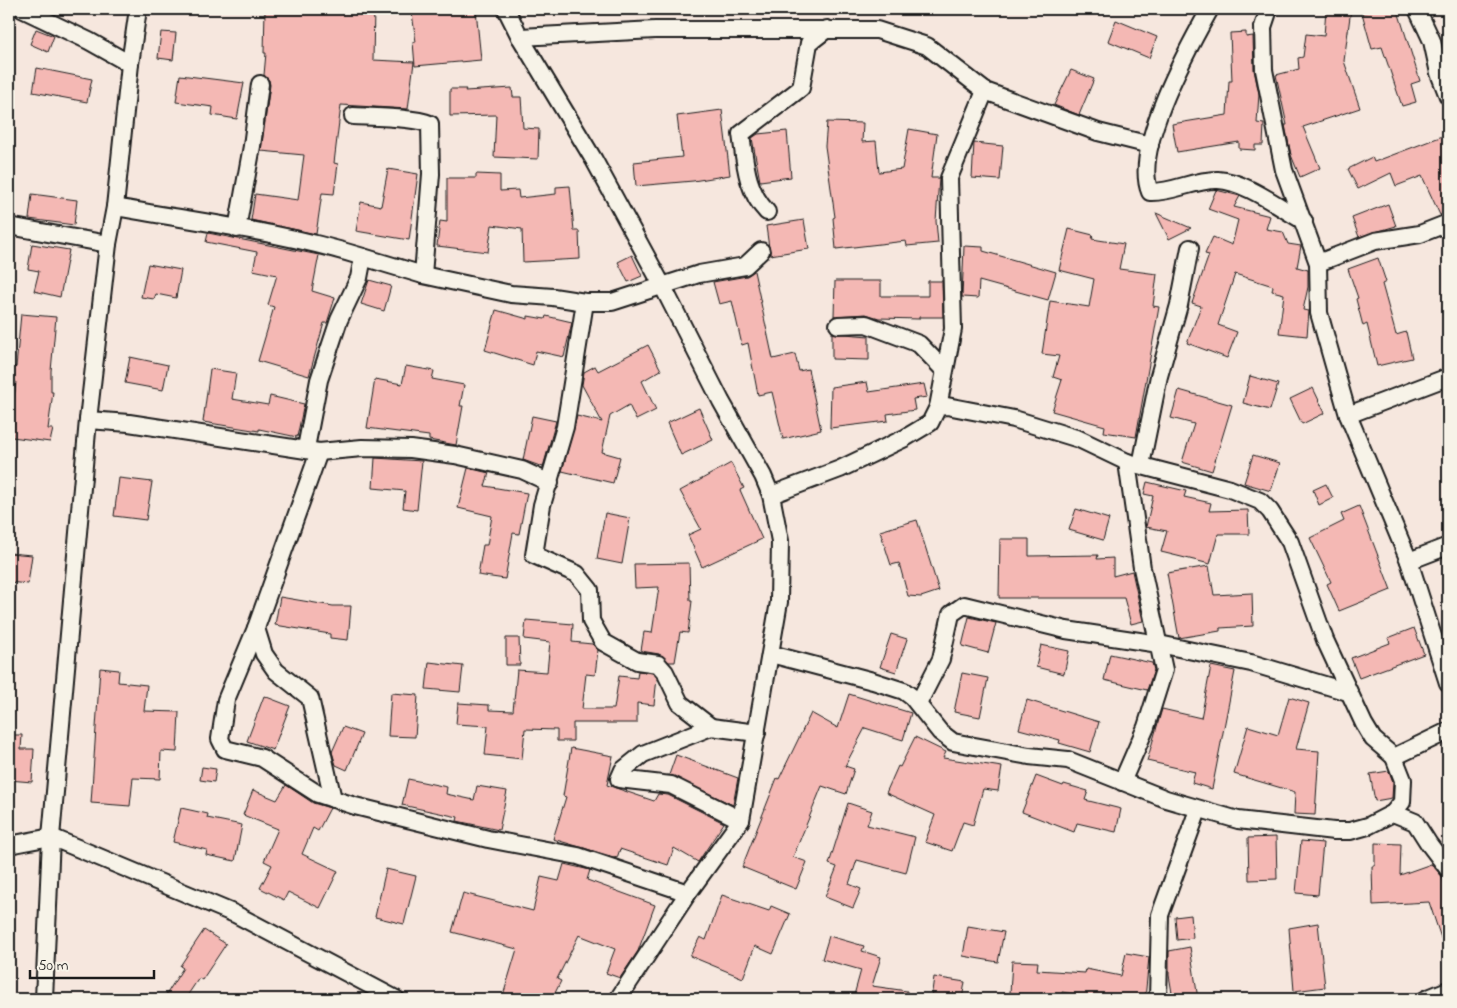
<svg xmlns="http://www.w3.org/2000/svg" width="1457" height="1008" font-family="'Indie Flower',sans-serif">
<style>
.building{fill:#f4b8b4;stroke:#1c1c1c}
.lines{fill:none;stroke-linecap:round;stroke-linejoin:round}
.minor-casing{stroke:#1c1c1c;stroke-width:20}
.minor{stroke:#f7f3e8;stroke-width:16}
</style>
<rect width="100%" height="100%" fill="#f6e7de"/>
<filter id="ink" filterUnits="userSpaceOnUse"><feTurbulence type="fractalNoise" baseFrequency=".02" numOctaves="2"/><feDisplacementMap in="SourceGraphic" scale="10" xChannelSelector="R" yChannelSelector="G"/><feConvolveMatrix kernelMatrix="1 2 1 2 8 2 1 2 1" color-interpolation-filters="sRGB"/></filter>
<g filter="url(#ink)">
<g class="building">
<polygon points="265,9 374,9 373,60 414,62 408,109 341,105 334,163 338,164 334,194 322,193 316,234 251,220 255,194 298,200 304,155 261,151 270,85 269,80 264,75 266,53 264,53"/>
<polygon points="449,9 449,12 476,10 481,60 415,66 413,42 416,42 412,13"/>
<polygon points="1326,9 1351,9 1344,61 1360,108 1303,127 1320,168 1300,177 1291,155 1285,125 1287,125 1276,75 1299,69 1298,58 1303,57 1306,34 1324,36"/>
<polygon points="1377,9 1397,9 1398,11 1420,81 1411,84 1416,102 1402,106 1382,47 1372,49 1362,13"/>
<polygon points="1116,20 1157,37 1149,58 1108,41"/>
<polygon points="36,29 54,36 48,52 30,44"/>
<polygon points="161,32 176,33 173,60 158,58"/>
<polygon points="1246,32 1246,37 1253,36 1254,70 1259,94 1257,123 1264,124 1263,145 1255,145 1255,150 1239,149 1239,142 1177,152 1172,124 1227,115 1229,81 1232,81 1230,33"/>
<polygon points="37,68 92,79 87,102 33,92"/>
<polygon points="1071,70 1094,79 1079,115 1054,105"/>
<polygon points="180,75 244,83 237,119 212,115 213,107 176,102"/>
<polygon points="512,88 513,97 521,97 523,128 539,129 538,159 494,157 496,115 450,116 450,89 466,89 465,91"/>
<polygon points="722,110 730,175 693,181 636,186 634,162 682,157 677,116"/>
<polygon points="827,122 863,123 862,142 876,141 879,172 902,169 909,129 937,134 931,178 939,178 936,221 938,243 907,246 906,241 836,249 833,218 835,217 825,146"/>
<polygon points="787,131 791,177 760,181 752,138 758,134"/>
<polygon points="1448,134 1448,213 1440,215 1422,176 1396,186 1391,173 1358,189 1348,169 1372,157 1374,162"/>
<polygon points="974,143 1003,146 1000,180 972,178"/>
<polygon points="388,169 418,174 409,240 356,231 361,202 381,206"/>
<polygon points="476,174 500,175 500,191 518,190 519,198 556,194 556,187 570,186 574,231 579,231 580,259 523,262 522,229 492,225 488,252 437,246 440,221 447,222 447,178 476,178"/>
<polygon points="1216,190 1240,196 1234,207 1270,216 1266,229 1283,232 1288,244 1301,246 1297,267 1308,270 1308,287 1303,310 1309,311 1307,336 1279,333 1284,294 1272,291 1273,286 1235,274 1218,325 1237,332 1227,358 1187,343 1201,306 1192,303 1209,255 1205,254 1213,237 1232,245 1238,220 1208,209"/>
<polygon points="32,194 77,200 74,225 29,219"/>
<polygon points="1388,204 1396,226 1359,237 1352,218"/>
<polygon points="1156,213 1191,228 1169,239"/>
<polygon points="804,220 809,249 770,255 766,226"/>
<polygon points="1069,229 1093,235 1092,239 1124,244 1119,269 1157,274 1153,306 1159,307 1136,437 1104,432 1105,426 1052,411 1062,380 1053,377 1059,356 1042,354 1050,301 1089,307 1094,279 1059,270"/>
<polygon points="208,233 319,255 312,291 335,298 327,323 324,323 309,376 258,361 274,307 268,305 277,275 253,270 257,252 206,242"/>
<polygon points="32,244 69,250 60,297 34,291 39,271 28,269"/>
<polygon points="964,246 983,247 983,251 1056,272 1048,300 979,281 978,298 962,297"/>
<polygon points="632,255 642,276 628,282 618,262"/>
<polygon points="1378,258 1386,282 1382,284 1396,335 1406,332 1412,358 1377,366 1367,324 1363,326 1356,299 1358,298 1348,269"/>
<polygon points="148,264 181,270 176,298 156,294 154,299 141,297"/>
<polygon points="754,271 773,359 795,354 799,371 808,369 821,430 783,439 772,392 758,395 748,343 742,345 732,301 719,304 713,282 747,276"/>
<polygon points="369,280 391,286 384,311 361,304"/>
<polygon points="835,281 881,281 881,296 928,296 928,281 942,281 943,317 919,317 919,319 879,318 866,314 834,316"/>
<polygon points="496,310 528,319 528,316 545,319 546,316 572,322 564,357 536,351 533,365 485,350"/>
<polygon points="21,314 56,317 51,371 51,392 53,392 48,429 53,429 50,442 12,437 14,420 11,420 16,382 9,381 9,366 16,367"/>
<polygon points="832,333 869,336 869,360 832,359"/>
<polygon points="648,345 661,370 642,381 656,410 636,420 629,405 610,416 602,452 620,457 613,483 562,471 577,416 602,422 582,385 584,372 595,366 598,371"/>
<polygon points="130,357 168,365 163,390 125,383"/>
<polygon points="406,366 434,371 432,379 464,385 460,406 463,406 456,445 429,440 429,436 367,428 375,379 402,384"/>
<polygon points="210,369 236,373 232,399 268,405 270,396 304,404 297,437 259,429 259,431 203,422"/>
<polygon points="1250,376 1278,384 1270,410 1243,403"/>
<polygon points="867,382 869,392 924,384 927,397 913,399 915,410 887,414 888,421 830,428 831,387"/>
<polygon points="1313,388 1325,413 1302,424 1290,399"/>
<polygon points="1179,390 1232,405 1212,471 1182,462 1194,424 1171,418"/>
<polygon points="699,408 713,440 681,455 667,423"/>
<polygon points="532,416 556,421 543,467 523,460"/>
<polygon points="1253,455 1280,463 1271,491 1244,483"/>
<polygon points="375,458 422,461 417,510 403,508 405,491 373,488"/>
<polygon points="731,463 744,488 740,490 762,539 702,567 688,535 701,529 680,491"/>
<polygon points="468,468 489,473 485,486 527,493 519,534 513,533 505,579 478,575 483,545 487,545 492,516 458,508"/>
<polygon points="119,478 152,482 146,520 114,516"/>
<polygon points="1147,482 1186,491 1184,497 1211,503 1209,511 1248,510 1249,534 1218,534 1210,564 1161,552 1167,531 1146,527 1153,496 1144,494"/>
<polygon points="1326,484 1333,498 1319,505 1313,490"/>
<polygon points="1359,506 1391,590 1339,611 1327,584 1331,582 1310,538 1344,521 1341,514"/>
<polygon points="1076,509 1109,519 1103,540 1069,530"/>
<polygon points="605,513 630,518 622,564 597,559"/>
<polygon points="917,520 939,591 921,597 908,596 899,563 891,565 880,531"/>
<polygon points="1000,539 1029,539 1029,556 1098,555 1097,559 1113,558 1113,576 1132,571 1143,621 1131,624 1124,598 999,598"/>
<polygon points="9,553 32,555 28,584 9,582"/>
<polygon points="689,563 690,601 692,601 688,633 680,632 675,662 669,662 659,654 641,651 644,632 652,633 659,587 635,588 634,564"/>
<polygon points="1209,566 1214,595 1252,593 1253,626 1220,628 1220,631 1179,638 1167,573"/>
<polygon points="280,597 333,606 351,606 348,640 330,638 330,634 275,625"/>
<polygon points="969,617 996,623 988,653 962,646"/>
<polygon points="526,620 573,624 572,642 592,644 598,650 595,675 586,674 582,709 614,709 619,676 637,678 638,671 653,673 657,678 654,705 637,703 637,723 573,723 573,741 557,741 557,730 525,729 522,759 485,755 488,726 456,724 458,703 489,705 489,710 513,711 517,670 547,672 550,642 524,639"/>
<polygon points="1414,628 1424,654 1359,678 1351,658 1390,643 1388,638"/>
<polygon points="891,634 907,639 896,672 880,667"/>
<polygon points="506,638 519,638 520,665 506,665"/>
<polygon points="1041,645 1069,651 1064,674 1036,667"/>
<polygon points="1110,654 1152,663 1154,670 1147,690 1104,680"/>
<polygon points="429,662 463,666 460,692 426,689"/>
<polygon points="1211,666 1235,671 1212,789 1192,783 1195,772 1147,761 1162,709 1201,718"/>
<polygon points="100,668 119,670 118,682 147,685 144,711 179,712 177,752 161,751 160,779 133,778 130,806 91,803"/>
<polygon points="962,673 988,678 980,717 954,712"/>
<polygon points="391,693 418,695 415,737 388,736"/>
<polygon points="849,694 911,713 903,740 865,728 845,766 854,769 846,794 822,786 793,857 807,862 796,889 742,867 777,778 779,779 811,713 838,728"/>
<polygon points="264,696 290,706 273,750 247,741"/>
<polygon points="1289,697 1309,703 1296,749 1319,751 1315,815 1294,814 1295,792 1234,774 1248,726 1278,735"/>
<polygon points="1027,700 1099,722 1090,752 1059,743 1060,740 1019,729"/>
<polygon points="343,727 362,734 347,770 336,765 332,752"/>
<polygon points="9,735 22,735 21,749 34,749 32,782 9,780"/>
<polygon points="915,737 946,752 943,758 1002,767 998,791 983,789 973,825 963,822 952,851 925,842 935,815 886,793 898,766 900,767"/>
<polygon points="571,748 613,756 607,785 654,801 658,794 668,795 724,823 698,862 674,848 668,865 620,849 617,858 553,839 566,797 563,796"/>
<polygon points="676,755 738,778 733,805 669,775"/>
<polygon points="202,767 216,769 214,782 200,780"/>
<polygon points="1389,771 1393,782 1392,798 1375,801 1370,774"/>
<polygon points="1036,776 1063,786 1064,784 1088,791 1085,800 1121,809 1116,832 1077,823 1074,832 1022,812"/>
<polygon points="408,779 447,787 446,794 474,800 477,786 507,791 499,830 457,821 458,817 402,805"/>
<polygon points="286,785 313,803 330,808 318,831 313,828 302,854 338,871 320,908 288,892 284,900 260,888 272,865 264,861 278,829 243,815 253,790 277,800"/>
<polygon points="848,803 872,811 867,825 915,837 906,873 857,860 849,884 861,889 853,908 825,897 837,867 829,864"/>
<polygon points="181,808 208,814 207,818 242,825 235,861 206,855 207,850 173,842"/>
<polygon points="1276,837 1277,879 1249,880 1248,838"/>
<polygon points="1301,841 1323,843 1318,895 1296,893"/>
<polygon points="1375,843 1401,844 1400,875 1431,864 1442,876 1448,894 1448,953 1446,953 1429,902 1373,905 1372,866 1375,866"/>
<polygon points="564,864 590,870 587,880 655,905 638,951 620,978 606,973 615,949 579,935 557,979 561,981 552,999 502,999 517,949 452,932 463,893 533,911 541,877 559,881"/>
<polygon points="386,869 416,876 404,924 375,917"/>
<polygon points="722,895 769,911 771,906 790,914 773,954 755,946 743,978 690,956 700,937 706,940"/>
<polygon points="1191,915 1193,938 1177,940 1175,917"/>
<polygon points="1318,923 1325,987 1294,991 1289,928"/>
<polygon points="968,926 1004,932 998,962 963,956"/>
<polygon points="204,930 226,944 202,980 199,978 185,999 174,999 166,995 183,968 180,966"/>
<polygon points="829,936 864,946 862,951 881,957 872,986 907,991 907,999 853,999 861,970 822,959"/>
<polygon points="1190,947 1198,999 1173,999 1169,975 1169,951"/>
<polygon points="1126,953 1149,957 1145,999 1100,999 1062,992 1062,996 1010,993 1012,961 1038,962 1037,970 1085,973 1086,969 1121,976"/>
<polygon points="934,977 965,982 962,999 931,999"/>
</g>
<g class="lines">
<defs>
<g id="minor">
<polyline points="22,9 89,41 130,64"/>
<polyline points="506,9 520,37 594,160 662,285 721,401 763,476 771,495 780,541 779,602 741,820 688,893 618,999"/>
<path d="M1210,9C1188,48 1132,149 1150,192C1173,193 1195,179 1218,180C1245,181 1280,208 1304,221"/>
<polyline points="1269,9 1263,27 1264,70 1284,170 1318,263 1319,313 1348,415 1409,561 1448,683"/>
<polyline points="1417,9 1432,41 1439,73 1448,96"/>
<polyline points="520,37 655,30 877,30 927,46 985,91 1098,132 1150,145"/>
<path d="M353,116C373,117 414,117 430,124L431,174L423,275"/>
<path d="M115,207C198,222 283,232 363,257L359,278L339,320L319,380L306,448"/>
<path d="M767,212C746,190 745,162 741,134L801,88L809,43L827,29"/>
<polyline points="9,226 108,244"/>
<polyline points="237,229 252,146 260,84"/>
<polyline points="363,257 423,275 511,294 553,297 585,302 612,302 699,274 745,266 761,251"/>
<polyline points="1318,263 1375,241 1420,234 1448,223"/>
<polyline points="585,302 565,427 542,505 534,555 577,574 590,590 591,621 603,642 637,661 658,664 665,672 680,703 711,727"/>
<polyline points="838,325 866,324 919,344 944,370"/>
<polyline points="938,407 953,329 949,178 985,91"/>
<polyline points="1348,415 1448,377"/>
<polyline points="88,420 129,423 319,452 362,448 411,449 455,455 522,470 550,483"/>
<polyline points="319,452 256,628 226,700 220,739 225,749 262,758 318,794 355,806 488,839 578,856 688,893"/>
<polyline points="1141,465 1159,376 1179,305 1190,248"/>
<polyline points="771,495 840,469 905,438 930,423 938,407 947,406 1014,419 1079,439 1127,462 1230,489 1260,501 1270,511 1290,542 1325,640 1364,724 1373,739 1394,757"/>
<polyline points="1409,561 1448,546"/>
<polyline points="256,628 264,654 276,671 310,698 333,799"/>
<polyline points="771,654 873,681 904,691 912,697 940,732 953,742 1029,756 1068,760 1166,799 1238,820 1334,831 1350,831 1368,826 1393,813 1402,802 1403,780 1394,757 1448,731"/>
<polyline points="918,704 941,659 951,614 964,605 1066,630 1159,644 1251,663 1348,692"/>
<polyline points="1122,782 1146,727 1164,670 1142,568 1127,462"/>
<polyline points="1393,813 1415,822 1429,844 1448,869"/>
<polyline points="741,820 671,785 619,779 623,770 643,754 711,727 757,733"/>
<polyline points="9,845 51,837 235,914 396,999"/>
<polyline points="44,999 51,837 88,420 108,244 115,207 130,64 138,9"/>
<polyline points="1158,999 1160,915 1198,810"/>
<polyline points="1426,999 1448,990"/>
</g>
</defs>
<use href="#minor" class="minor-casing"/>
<use href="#minor" class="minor"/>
</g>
</g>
<rect width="1457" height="1008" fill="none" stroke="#f7f3e8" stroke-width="30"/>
<rect x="15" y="15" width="1427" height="978" fill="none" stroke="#1c1c1c" stroke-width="2" filter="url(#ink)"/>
<path d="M30 970v8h124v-8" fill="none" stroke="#1c1c1c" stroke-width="2.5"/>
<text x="38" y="970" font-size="15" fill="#1c1c1c" stroke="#f7f3e8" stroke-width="4" paint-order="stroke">50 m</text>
</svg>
